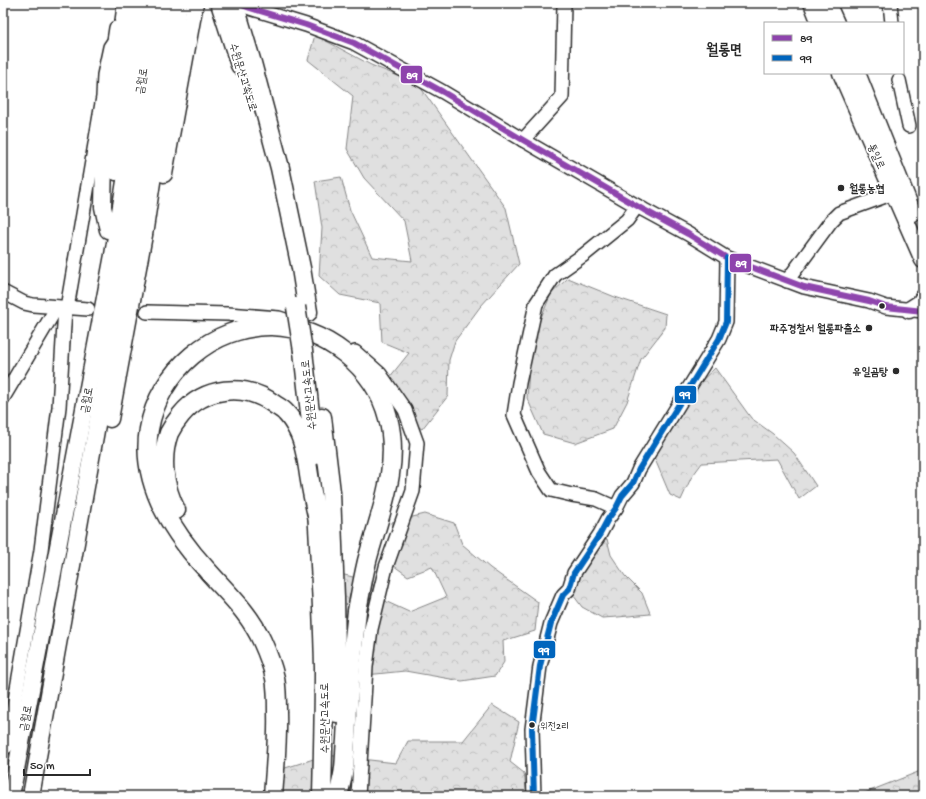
<svg xmlns="http://www.w3.org/2000/svg" width="926" height="799" font-family="'Gochi Hand','Poor Story',sans-serif">
<style>
.forest{fill:url(#forest-crowns);stroke:#868686}
.lines{fill:none;stroke-linecap:round;stroke-linejoin:round}
.minor-casing{stroke:#2b2b2b;stroke-width:16}
.major-casing{stroke:#2b2b2b;stroke-width:19}
.highway-casing{stroke:#2b2b2b;stroke-width:21}
.minor{stroke:#fff;stroke-width:13}
.major{stroke:#fff;stroke-width:16}
.highway{stroke:#fff;stroke-width:18}
.highway-bridge-casing{stroke:#2b2b2b;stroke-width:21;stroke-linecap:butt}
.highway-bridge{stroke:#fff;stroke-width:18}
.bus-1-casing{stroke:#fff;stroke-width:9}
.bus-2-casing{stroke:#fff;stroke-width:9}
.bus-1{stroke:#8e44ad;stroke-width:6}
.bus-2{stroke:#0065bd;stroke-width:6}
.poi-dot{fill:#2b2b2b;stroke:#fff;stroke-width:1.5}
.labels{text-anchor:middle;stroke-width:3.5;stroke-linejoin:round;paint-order:stroke}
.bus-label{font-size:10px;fill:#2b2b2b;stroke:#fff;text-anchor:start}
.street-label{font-size:11px;fill:#2b2b2b;stroke:#fff}
.poi-label{font-size:11px;font-weight:bold;fill:#2b2b2b;stroke:#fff;text-anchor:end}
.district-label{font-size:15px;font-weight:bold;fill:#2b2b2b;stroke:#fff}
.line-badge{stroke:#fff;stroke-width:1.5}
.badge-label{font-size:11px;text-anchor:middle;font-weight:bold;fill:#fff}
</style>
<defs>
<pattern id="forest-crowns" width="20" height="18" patternUnits="userSpaceOnUse"><rect width="20" height="18" fill="#e0e0e0"/><path d="M2 6a3 3 0 1 1 6 0M12 15a3 3 0 1 1 6 0" fill="none" stroke="#c0c0c0"/></pattern>
</defs>
<rect width="100%" height="100%" fill="#fff"/>
<filter id="ink" filterUnits="userSpaceOnUse"><feTurbulence type="fractalNoise" baseFrequency=".025" numOctaves="2"/><feDisplacementMap in="SourceGraphic" scale="8" xChannelSelector="R" yChannelSelector="G"/><feConvolveMatrix kernelMatrix="1 2 1 2 8 2 1 2 1" color-interpolation-filters="sRGB"/></filter>
<g filter="url(#ink)">
<g class="forest">
<polygon points="315,35 371,65 418,84 506,208 519,264 480,307 455,341 449,360 448,396 422,429 396,413 385,383 409,353 382,342 380,303 340,295 319,276 322,228 315,181 341,177 350,210 372,257 412,261 404,221 364,178 347,149 353,96 308,60"/>
<polygon points="568,278 615,297 666,314 665,328 641,359 627,402 613,429 575,443 543,434 527,398 531,341 551,294"/>
<polygon points="715,368 751,418 773,434 794,453 816,486 799,499 777,459 702,463 691,478 681,500 670,495 654,457 698,384"/>
<polygon points="425,514 454,523 462,544 490,568 538,602 535,631 503,641 504,662 495,676 462,681 405,671 366,675 347,645 336,573 370,581 387,602 409,612 446,597 432,567 408,576 390,563 392,522"/>
<polygon points="607,539 611,555 625,576 642,593 650,613 650,614 618,617 602,618 582,607 571,592 596,546"/>
<polygon points="492,705 519,722 510,762 524,773 527,796 283,796 279,770 326,755 396,763 408,741 463,741"/>
<polygon points="923,770 923,796 857,796"/>
</g>
<g class="lines">
<defs>
<g id="minor">
<polyline points="237,3 250,8 306,25 354,43 443,92 523,140 644,210 688,234 727,258 804,287 869,301 886,307 923,311"/>
<polyline points="890,3 892,23"/>
<polyline points="899,80 909,126"/>
<polyline points="523,140 562,97 564,3"/>
<polyline points="787,281 831,221 839,213 894,193"/>
<polyline points="3,292 24,303 33,305 88,309"/>
<polyline points="67,308 103,97 104,75 110,47 114,41 116,28"/>
<polyline points="147,312 228,314 279,318 285,320"/>
<polyline points="355,352 380,374 405,410 417,443 413,491 386,567 371,629 366,667 358,796"/>
<polyline points="3,398 57,307"/>
<polyline points="616,508 596,499 572,495 551,490 539,472 514,415 519,383 536,304 555,275 585,254 627,220 637,206"/>
<polyline points="3,749 7,746 41,550 59,407 65,308"/>
<polyline points="534,796 532,729 540,666 551,623 563,595 569,589 574,573 600,534 608,519 616,508 622,496 633,483 639,469 719,339 726,322 727,258"/>
</g>
<g id="major">
<polyline points="812,3 820,23"/>
<polyline points="827,3 836,23"/>
<polyline points="841,73 923,260"/>
<polyline points="857,73 913,213"/>
<polyline points="116,172 139,3"/>
<polyline points="164,174 195,3"/>
<polyline points="108,230 103,207 104,159 126,3"/>
<polyline points="909,310 920,303 923,298"/>
<polyline points="110,419 144,235 179,3"/>
<polyline points="11,796 113,255 154,3"/>
<polyline points="31,796 127,256 168,3"/>
</g>
<g id="highway">
<polyline points="220,3 240,65"/>
<polyline points="234,3 252,63 280,168 301,268 308,312"/>
<polyline points="303,351 311,422 313,456"/>
<polyline points="322,417 331,492 335,598 337,713"/>
<path d="M317,509C320,562 323,615 324,668C324,711 323,753 322,796"/>
<path d="M176,510C164,487 160,458 169,433C172,427 176,421 181,415C204,387 244,382 274,404C278,407 283,409 286,413C290,417 295,425 298,431C306,446 307,464 310,481C312,494 315,507 318,520"/>
<path d="M273,796C275,768 278,740 277,712C277,700 277,689 275,678C272,665 267,652 262,641C249,612 227,593 207,570C172,532 140,482 149,429C159,371 213,325 272,326C325,328 375,367 388,418C401,467 379,515 367,561C363,578 360,595 357,611C355,630 353,648 351,667C349,691 347,716 346,740C345,750 345,759 344,768C343,778 340,787 338,796"/>
</g>
</defs>
<use href="#minor" class="minor-casing"/>
<use href="#major" class="major-casing"/>
<use href="#highway" class="highway-casing"/>
<use href="#minor" class="minor"/>
<use href="#major" class="major"/>
<use href="#highway" class="highway"/>
<defs>
<polyline id="highway-bridge" points="296,307 303,351"/>
</defs>
<use href="#highway-bridge" class="highway-bridge-casing"/>
<use href="#highway-bridge" class="highway-bridge"/>
<defs>
<polyline id="bus-1" points="237,3 250,8 306,25 354,43 443,92 523,140 644,210 688,234 727,258 804,287 869,301 886,307 923,311"/>
<polyline id="bus-2" points="534,796 532,729 540,666 551,623 563,595 569,589 574,573 600,534 608,519 616,508 622,496 633,483 639,469 719,339 726,322 727,258"/>
</defs>
<use href="#bus-1" class="bus-1-casing"/>
<use href="#bus-2" class="bus-2-casing"/>
<use href="#bus-1" class="bus-1"/>
<use href="#bus-2" class="bus-2"/>
</g>
</g>
<g class="poi-dot">
<circle cx="841" cy="188" r="4"/>
<circle cx="882" cy="306" r="3.5"/>
<circle cx="869" cy="328" r="4"/>
<circle cx="896" cy="371" r="4"/>
<circle cx="532" cy="725" r="3.5"/>
</g>
<g class="labels">
<g class="bus-label">
<text x="540" y="729">위전2리</text>
</g>
<g class="street-label">
<text transform="translate(244 77) rotate(73)" y="4">수원문산고속도로</text>
<text transform="translate(141 81) rotate(-81)" y="4">금월로</text>
<text transform="translate(877 156) rotate(66)" y="4">통일로</text>
<text transform="translate(308 395) rotate(-96)" y="4">수원문산고속도로</text>
<text transform="translate(86 400) rotate(-79)" y="4">금월로</text>
<text transform="translate(25 718) rotate(-79)" y="4">금월로</text>
<text transform="translate(324 718) rotate(-90)" y="4">수원문산고속도로</text>
</g>
<g class="poi-label">
<text x="849" y="192" text-anchor="start">월롱농협</text>
<text x="861" y="332">파주경찰서 월롱파출소</text>
<text x="888" y="375">유일곰탕</text>
</g>
<g class="district-label">
<text x="724" y="54">월롱면</text>
</g>
</g>
<g class="line-badge">
<rect x="400" y="65" width="23" height="19" rx="4" fill="#8e44ad"/>
<rect x="729" y="253" width="23" height="20" rx="4" fill="#8e44ad"/>
<rect x="674" y="385" width="23" height="19" rx="4" fill="#0065bd"/>
<rect x="533" y="640" width="23" height="19" rx="4" fill="#0065bd"/>
</g>
<g class="badge-label">
<text x="412" y="79">89</text>
<text x="741" y="267">89</text>
<text x="685" y="398">99</text>
<text x="544" y="654">99</text>
</g>
<rect width="926" height="799" fill="none" stroke="#fff" stroke-width="16"/>
<rect x="8" y="8" width="910" height="783" fill="none" stroke="#2b2b2b" stroke-width="1.5" filter="url(#ink)"/>
<rect x="764" y="22" width="140" height="52" fill="#ffffff" stroke="#aaaaaa"/>
<rect x="772" y="35" width="20" height="6" fill="#8e44ad" stroke="#aaaaaa"/>
<text x="800" y="42" font-size="12" fill="#2b2b2b">89</text>
<rect x="772" y="55" width="20" height="6" fill="#0065bd" stroke="#aaaaaa"/>
<text x="800" y="62" font-size="12" fill="#2b2b2b">99</text>
<path d="M24 769v6h66v-6" fill="none" stroke="#2b2b2b" stroke-width="2"/>
<text x="30" y="769" font-size="12" fill="#2b2b2b" stroke="#ffffff" stroke-width="3" paint-order="stroke">50 m</text>
</svg>
